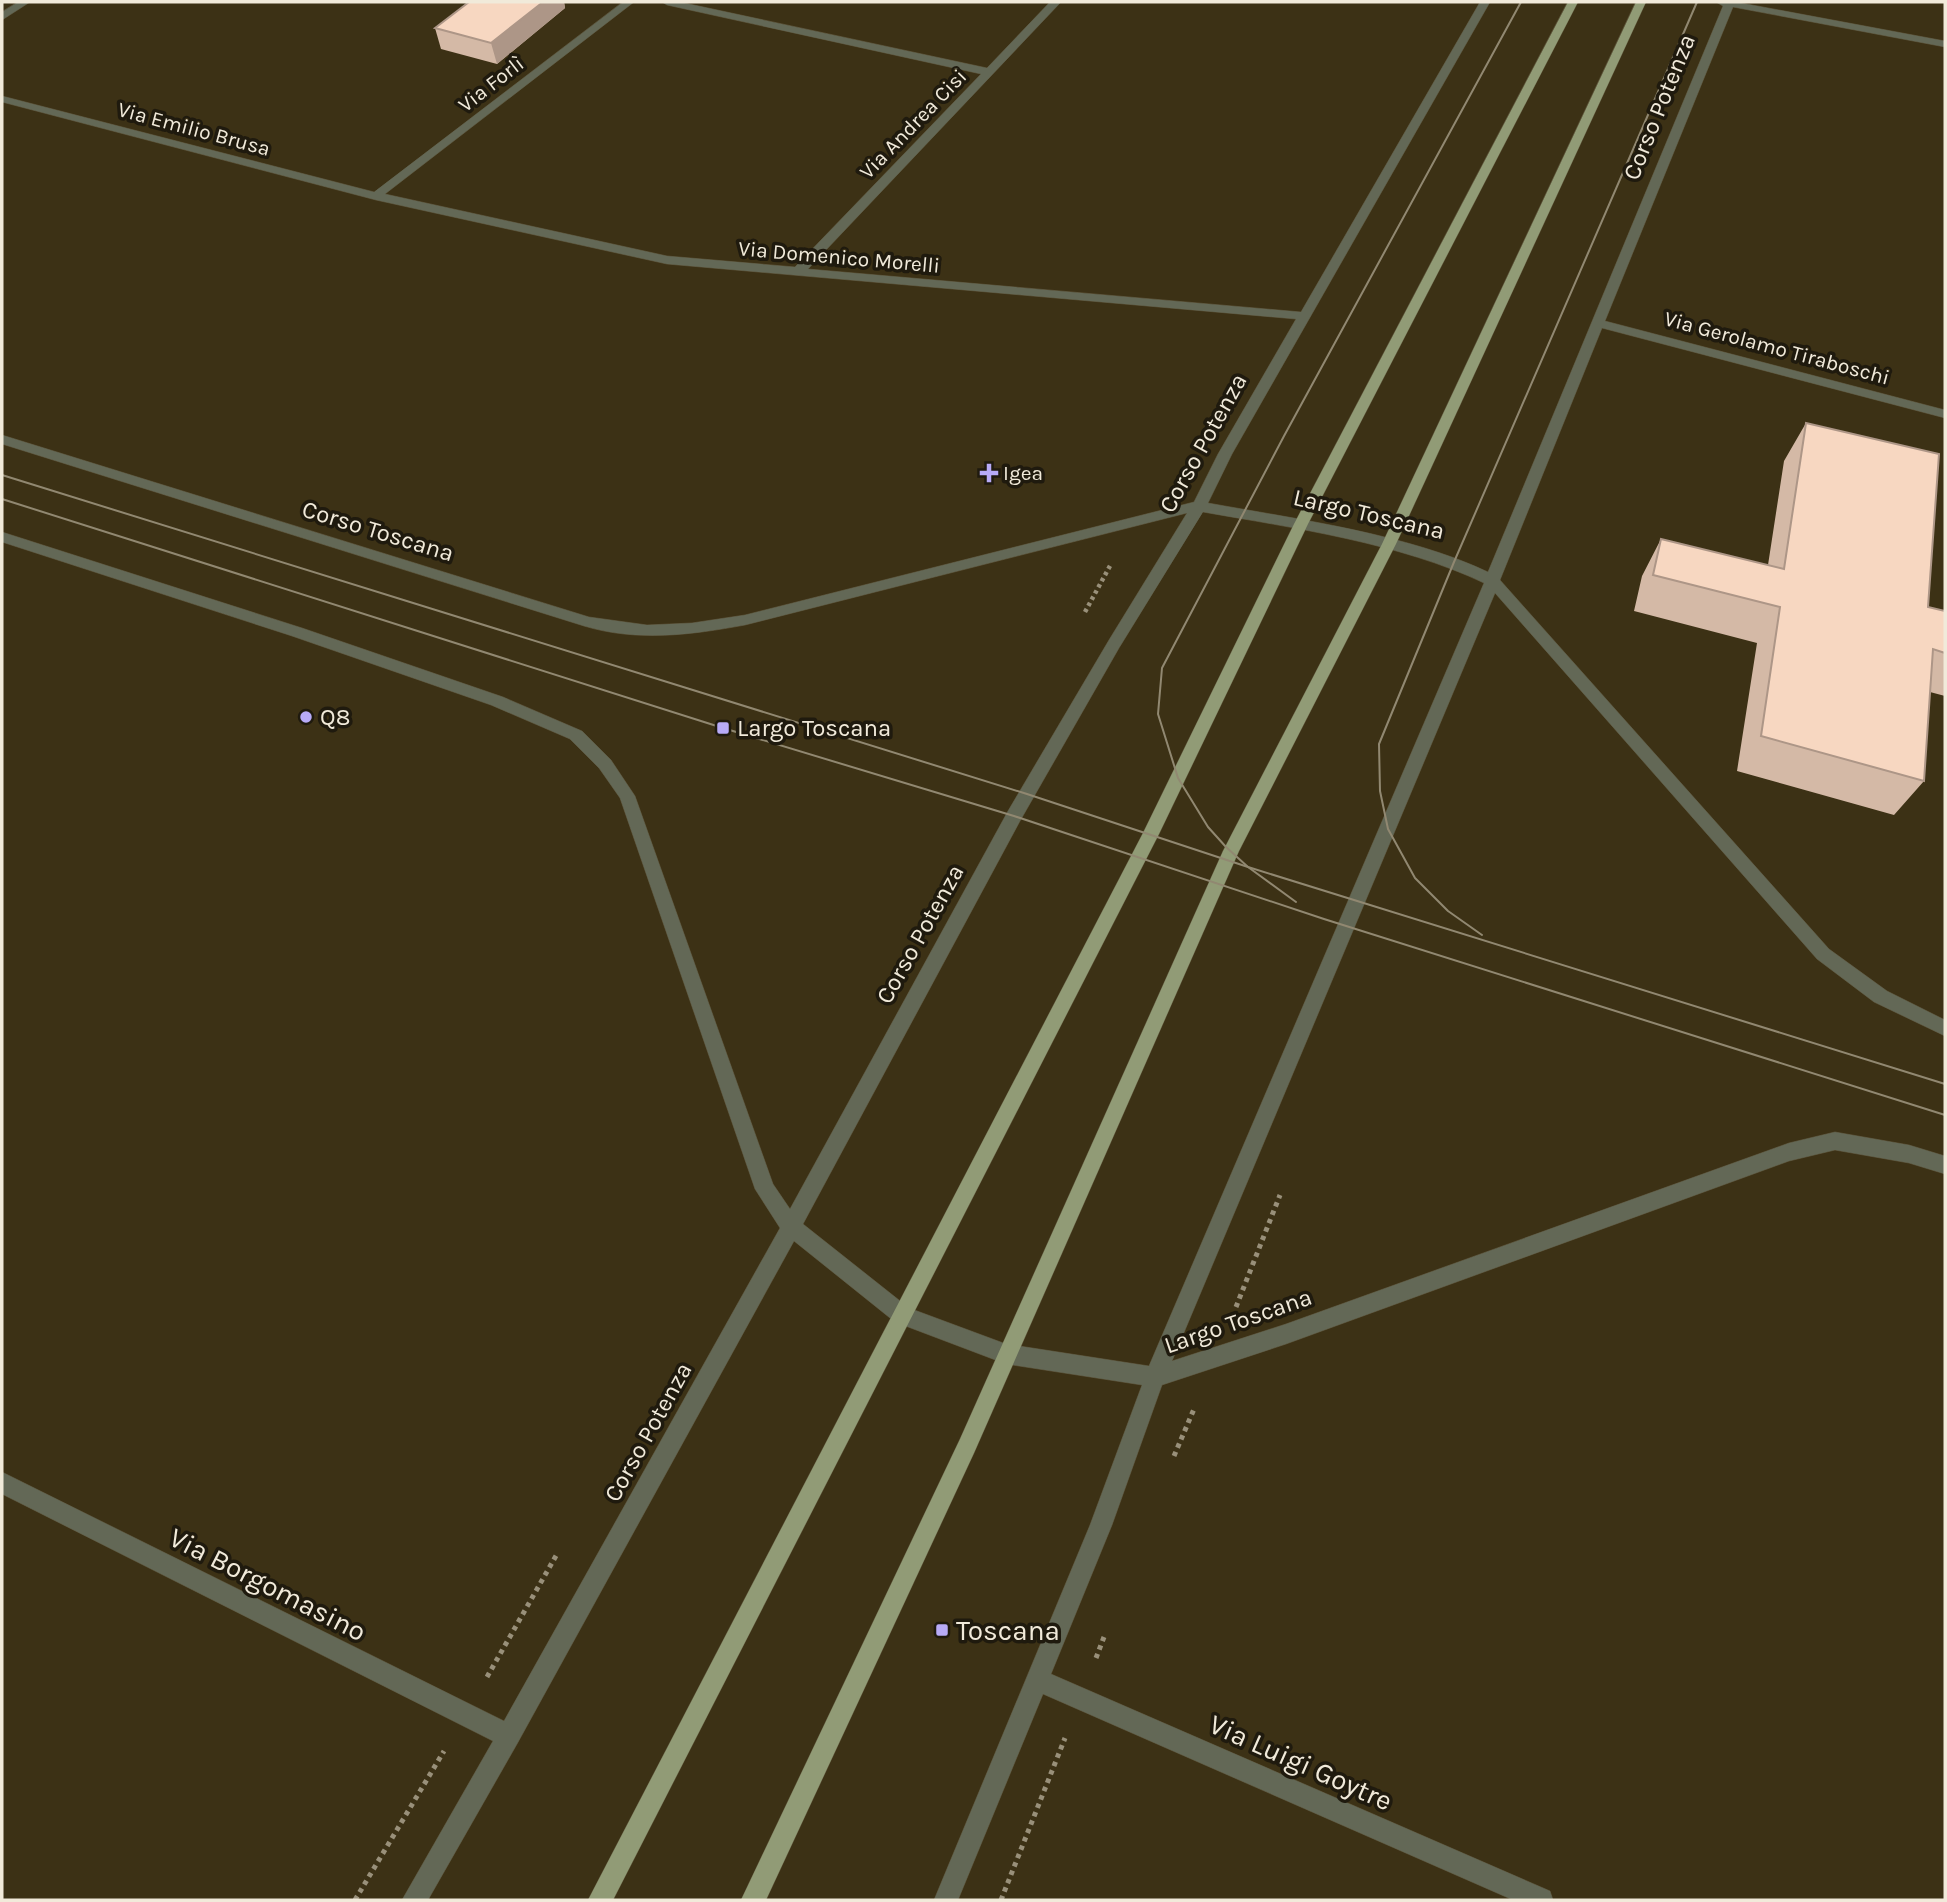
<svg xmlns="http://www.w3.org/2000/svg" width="1947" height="1902" font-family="Karla,sans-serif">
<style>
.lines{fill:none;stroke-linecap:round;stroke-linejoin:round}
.minor-casing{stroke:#594f35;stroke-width:1}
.major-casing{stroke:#594f35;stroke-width:1}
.path-far1{stroke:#99907a;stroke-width:4.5;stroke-dasharray:3.5 3.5;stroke-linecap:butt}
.path{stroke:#99907a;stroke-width:5;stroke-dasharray:4.5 4.5;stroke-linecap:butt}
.minor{fill:#636856;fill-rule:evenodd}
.major{fill:#919b76;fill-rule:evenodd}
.tram{stroke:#918871;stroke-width:2}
.wall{fill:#d4b9a6}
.shaded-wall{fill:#ad9687}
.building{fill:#f7d7c1;stroke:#ad9687;stroke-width:2}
.poi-dot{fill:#b8abf7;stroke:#1f1a0e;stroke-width:2.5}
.labels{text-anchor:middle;stroke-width:7;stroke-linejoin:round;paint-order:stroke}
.far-street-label{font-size:21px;fill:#f1eada;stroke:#1f1a0e}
.far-poi-label{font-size:21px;fill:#f1eada;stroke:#1f1a0e;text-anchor:start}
.street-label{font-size:24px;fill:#f1eada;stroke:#1f1a0e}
.poi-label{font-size:24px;fill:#f1eada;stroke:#1f1a0e;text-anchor:start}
.near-street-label{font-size:28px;fill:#f1eada;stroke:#1f1a0e}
.near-poi-label{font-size:28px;fill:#f1eada;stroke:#1f1a0e;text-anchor:start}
</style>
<rect width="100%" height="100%" fill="#3c3115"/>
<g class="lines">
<defs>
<g id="minor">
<polygon points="18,2 30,2 2,20 2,12"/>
<path d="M623,2H634L385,194L667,256L795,267L981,74L667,5L662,2H680L987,68L1050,2H1061L808,269L1301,312L1480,2H1490L1232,454L1208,503C1296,519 1408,534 1488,572L1723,6L1716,2H1736L1945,41V47L1733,7L1605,321L1945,410V418L1602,328L1500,580L1829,949L1887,991L1945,1020V1036L1874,1002L1817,959L1495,593L1172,1361L1286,1324L1789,1143L1835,1132L1909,1145L1945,1156V1174L1909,1163L1835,1150L1789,1161L1286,1344L1162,1385L1112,1525L1051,1674L1550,1891L1553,1900H1513L1043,1694L958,1900H934L1090,1525L1142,1385L1006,1364L895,1322L794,1241L517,1744L428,1900H402L493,1741L2,1494V1472L504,1721L780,1228L755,1189L620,798L599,768L570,739L491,705L292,636L2,542V532L302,628L503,697L582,731L611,760L635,796L773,1184L790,1209L1008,811L1109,640L1187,513L745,625C691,635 637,642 584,626L2,444V435L589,617L647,625L692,623L745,615L1194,502L1218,454L1296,319L667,264L376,200L2,102V96L374,192ZM1203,512C1294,528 1400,543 1484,583L1149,1366L1006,1344L909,1308L803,1224L1020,821L1119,648Z"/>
</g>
<g id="major">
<polygon points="1568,2 1578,2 1308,524 1159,834 613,1900 588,1900 1143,833 1294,524"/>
<polygon points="1636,2 1646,2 1396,544 1239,851 974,1453 766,1900 741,1900 960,1439 1223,851 1382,544"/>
</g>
</defs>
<use href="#minor" class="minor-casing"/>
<use href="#major" class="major-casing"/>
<polyline class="path-far1" points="1085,612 1111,564"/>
<g class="path">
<polyline points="1236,1307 1280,1195"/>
<polyline points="1174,1456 1194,1409"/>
<polyline points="1096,1658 1104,1637"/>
<polyline points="487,1677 557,1554"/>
<polyline points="355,1900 444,1751"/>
<polyline points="1001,1900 1065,1738"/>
</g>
<use href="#minor" class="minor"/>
<use href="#major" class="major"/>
<g class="tram">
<polyline points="2,475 1027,794 1248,867 1945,1084"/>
<polyline points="2,499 723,728 1014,816 1324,919 1945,1115"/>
<polyline points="1296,902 1248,867 1226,847 1208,827 1178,778 1158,714 1162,668 1284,436 1521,2"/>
<polyline points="1482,935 1448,911 1415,878 1388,829 1380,791 1379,744 1454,562 1697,2"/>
</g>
</g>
<g class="wall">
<polygon points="469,2 564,2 565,8 497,64 441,49 435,28"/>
<polygon points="1806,423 1928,607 1945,611 1945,696 1930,692 1924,781 1894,815 1737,771 1757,643 1634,611 1642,576 1661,539 1768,565 1784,461"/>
</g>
<polygon class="shaded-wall" points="543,2 564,2 565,8 497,64 491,43"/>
<g class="building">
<polygon points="469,2 543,2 491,43 435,28"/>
<polygon points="1806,423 1939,454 1928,607 1945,611 1945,653 1933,649 1924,781 1761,736 1780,607 1653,575 1661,539 1784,569"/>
</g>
<g class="poi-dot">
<path d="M985.5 462.5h7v7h7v7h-7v7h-7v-7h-7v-7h7z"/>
<circle cx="306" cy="717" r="7"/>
<rect x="716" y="721" width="14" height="14" rx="3.5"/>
<rect x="935" y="1623" width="14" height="14" rx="3.5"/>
</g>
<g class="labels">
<g class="far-street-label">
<text transform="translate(491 84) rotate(-38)" y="7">Via Forlì</text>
<text transform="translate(913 124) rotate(-46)" y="7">Via Andrea Cisi</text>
<text transform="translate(194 129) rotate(15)" y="7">Via Emilio Brusa</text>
<text transform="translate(839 257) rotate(5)" y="7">Via Domenico Morelli</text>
<text transform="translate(1777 348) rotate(15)" y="7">Via Gerolamo Tiraboschi</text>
</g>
<g class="far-poi-label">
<text x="1003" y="480">Igea</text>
</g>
<g class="street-label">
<text transform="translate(1659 107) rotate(-68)" y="8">Corso Potenza</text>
<text transform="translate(1203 443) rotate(-61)" y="8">Corso Potenza</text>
<text transform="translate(1369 514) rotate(13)" y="8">Largo Toscana</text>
<text transform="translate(378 531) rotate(17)" y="8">Corso Toscana</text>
<text transform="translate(920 934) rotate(-61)" y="8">Corso Potenza</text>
<text transform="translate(1238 1321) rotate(-19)" y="8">Largo Toscana</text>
<text transform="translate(648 1432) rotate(-61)" y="8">Corso Potenza</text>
</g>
<g class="poi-label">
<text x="320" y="725">Q8</text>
<text x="737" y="736">Largo Toscana</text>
</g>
<g class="near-street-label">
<text transform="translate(268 1584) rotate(27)" y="10">Via Borgomasino</text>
<text transform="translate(1301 1762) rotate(24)" y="10">Via Luigi Goytre</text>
</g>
<g class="near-poi-label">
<text x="956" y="1640">Toscana</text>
</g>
</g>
<rect width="1947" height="1902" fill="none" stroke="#f1eada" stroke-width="7"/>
</svg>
